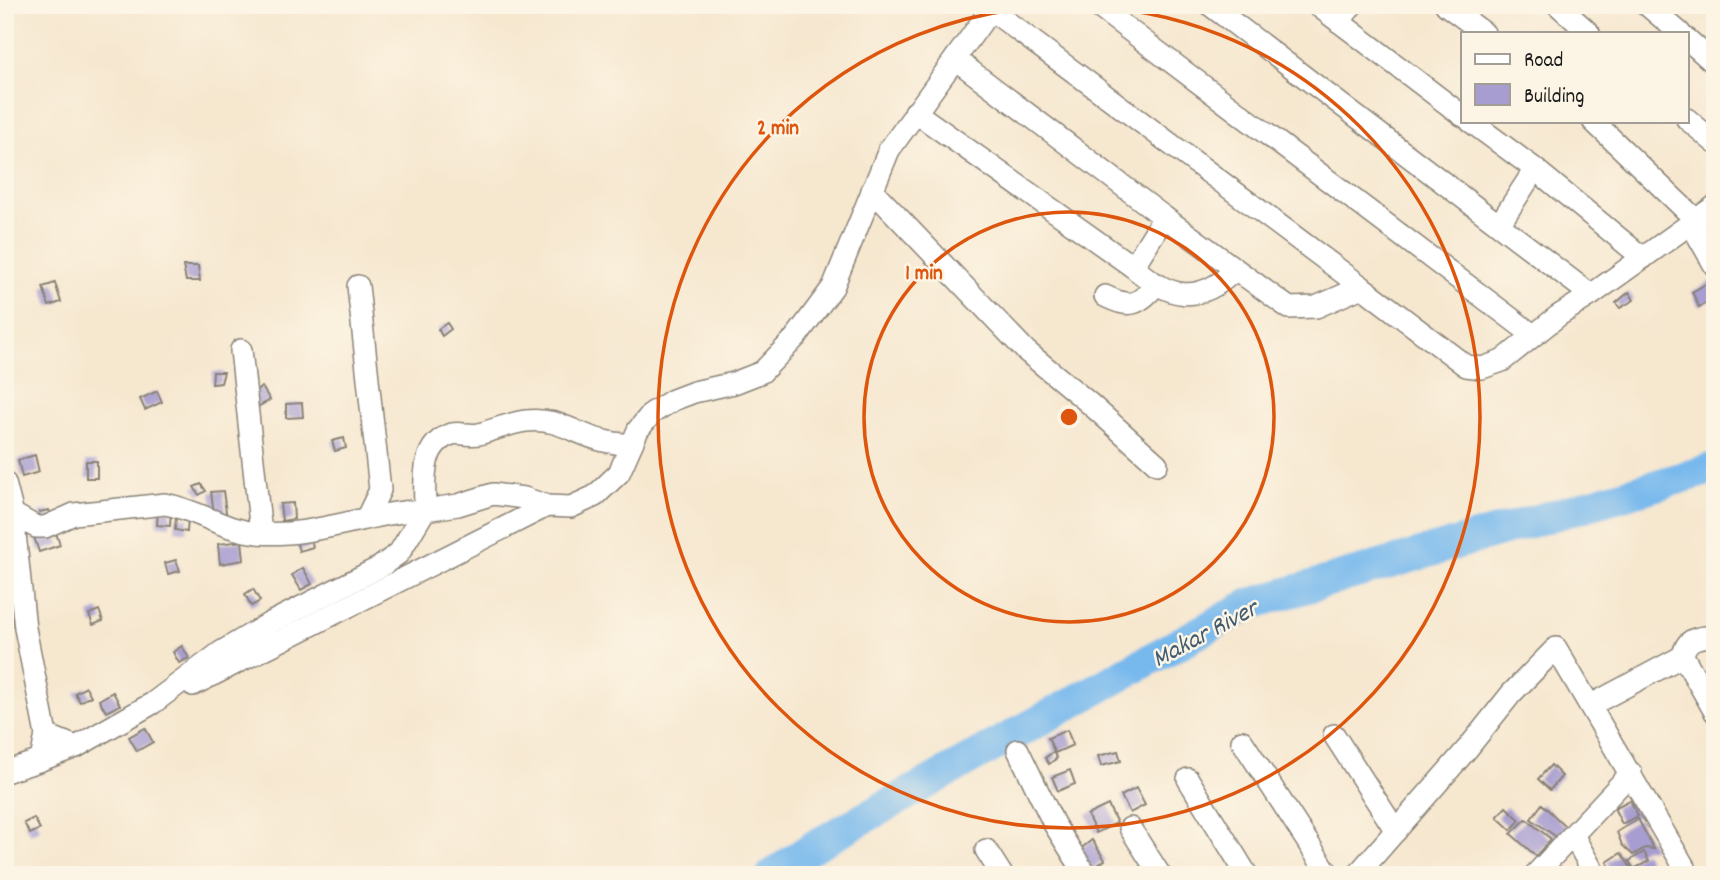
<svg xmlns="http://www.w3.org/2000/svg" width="1720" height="880" font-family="Dekko,sans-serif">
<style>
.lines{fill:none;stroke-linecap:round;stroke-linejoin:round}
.river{stroke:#78b9ed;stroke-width:32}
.building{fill:#a79dd0}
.street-casing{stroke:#898276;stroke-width:24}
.street{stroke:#fff;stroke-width:21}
.ring{fill:none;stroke:#de560d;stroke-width:3.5}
.labels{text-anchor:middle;stroke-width:5;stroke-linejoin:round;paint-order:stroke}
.water-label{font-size:26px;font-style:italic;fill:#415b70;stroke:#fcf5e5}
.centre{fill:#de560d;stroke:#fcf5e5;stroke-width:3.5}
.ring-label{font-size:21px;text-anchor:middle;font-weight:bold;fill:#de560d;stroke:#fcf5e5;stroke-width:5;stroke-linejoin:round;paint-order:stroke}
</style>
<rect width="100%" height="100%" fill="#fcf5e5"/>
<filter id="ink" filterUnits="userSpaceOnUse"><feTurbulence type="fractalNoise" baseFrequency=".0143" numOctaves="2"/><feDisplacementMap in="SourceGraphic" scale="14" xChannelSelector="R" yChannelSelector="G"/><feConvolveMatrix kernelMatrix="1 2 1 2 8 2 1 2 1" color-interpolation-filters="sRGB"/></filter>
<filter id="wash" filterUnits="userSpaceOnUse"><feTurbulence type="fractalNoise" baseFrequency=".00686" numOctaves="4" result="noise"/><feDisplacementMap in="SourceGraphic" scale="28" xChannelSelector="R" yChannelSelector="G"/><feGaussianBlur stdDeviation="1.57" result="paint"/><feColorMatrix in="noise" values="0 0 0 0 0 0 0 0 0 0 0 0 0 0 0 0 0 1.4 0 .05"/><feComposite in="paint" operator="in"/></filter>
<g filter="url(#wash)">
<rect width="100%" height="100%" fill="#f6e7cf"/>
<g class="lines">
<polyline class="river" points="772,875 812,847 1250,604 1715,468"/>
</g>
<g id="blocks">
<g class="building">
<polygon points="183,266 198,266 200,281 186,281"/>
<polygon points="1715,279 1715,287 1711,290 1715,297 1699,307 1692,292"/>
<polygon points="55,283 61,302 49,306 43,287"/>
<polygon points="1629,292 1634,300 1620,308 1616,303"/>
<polygon points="447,323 451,329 442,336 438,329"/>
<polygon points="213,372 224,372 221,383 212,384"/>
<polygon points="262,387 270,400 254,409 246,396"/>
<polygon points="157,391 162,402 145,410 140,399"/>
<polygon points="302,403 303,417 286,418 286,404"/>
<polygon points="344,438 346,448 335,451 332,441"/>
<polygon points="35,455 39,472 22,477 18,460"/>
<rect x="86" y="461" width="11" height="17"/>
<polygon points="201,484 206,491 199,495 194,487"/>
<polygon points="223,491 227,519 215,521 211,492"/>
<polygon points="293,503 294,519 282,521 280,504"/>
<polygon points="49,510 51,519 41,522 39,512"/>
<polygon points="158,510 171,510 170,526 157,525"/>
<polygon points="176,517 188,518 187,532 175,530"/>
<polygon points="55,530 60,545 39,552 34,537"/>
<polygon points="311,538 313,547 299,551 296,541"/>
<polygon points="242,541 244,560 220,564 218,544"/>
<polygon points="176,560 180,571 168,574 165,563"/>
<polygon points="303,568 312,584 301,590 292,575"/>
<polygon points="253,589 260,601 251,606 245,594"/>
<polygon points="99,610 103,621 93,625 89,614"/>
<polygon points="182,646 189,658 179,663 173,652"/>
<polygon points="86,687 91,696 80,702 75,693"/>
<polygon points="113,692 120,705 106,712 99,700"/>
<polygon points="145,728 153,742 137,751 129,737"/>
<polygon points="1067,730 1073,745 1055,753 1048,738"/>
<polygon points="1118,751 1121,761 1101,766 1098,756"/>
<polygon points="1053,752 1057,758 1049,764 1045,758"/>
<polygon points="1551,765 1562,776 1550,790 1538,779"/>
<polygon points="1070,770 1075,784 1058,791 1052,777"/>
<polygon points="1136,788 1145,805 1130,813 1121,796"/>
<polygon points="1630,800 1638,816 1622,824 1614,808"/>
<polygon points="1542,804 1567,828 1558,838 1531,819"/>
<polygon points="1108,805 1117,823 1096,833 1087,815"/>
<polygon points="1506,807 1520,820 1511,830 1497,817"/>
<polygon points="34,818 40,829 30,834 24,823"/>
<polygon points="1526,819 1551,839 1536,856 1511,834"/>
<polygon points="1638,819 1654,849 1645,848 1633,855 1622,845 1617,832"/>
<polygon points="1092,840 1105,860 1092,869 1079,850"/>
<polygon points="1644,852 1649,861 1634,869 1629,861"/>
<polygon points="1621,853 1631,868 1620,875 1607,875 1606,873 1611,869 1607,862"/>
</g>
</g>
</g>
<g filter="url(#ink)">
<use href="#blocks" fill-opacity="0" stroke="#898276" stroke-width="2"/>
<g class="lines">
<defs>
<g id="street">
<polyline points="1096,5 1533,335"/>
<polyline points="1210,5 1591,295"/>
<polyline points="1317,5 1463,116"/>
<polyline points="1446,5 1484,33"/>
<polyline points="1558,5 1589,33"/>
<polyline points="1647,5 1680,33"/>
<polyline points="991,10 1362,287"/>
<polyline points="1339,22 1352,5"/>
<polyline points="1687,39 1715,64"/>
<polyline points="955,59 1164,217"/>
<polyline points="915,112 1133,267 1164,217 1289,308 1316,307 1362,287 1466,366 1482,368 1502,361 1558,316 1591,295 1715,206"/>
<polyline points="1687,119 1715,143"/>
<polyline points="1470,121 1535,169 1643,258"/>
<polyline points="1593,121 1696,220"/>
<polyline points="872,190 1026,351 1089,403 1157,464"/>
<polyline points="1691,224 1715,266"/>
<polyline points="1499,225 1535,169"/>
<path d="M1133,267C1169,298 1198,306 1235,270"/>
<polyline points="358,286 380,490 367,517"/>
<path d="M1105,296C1131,309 1138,305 1157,284"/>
<polyline points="241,350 261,533"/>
<path d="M5,483L13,514L36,527H45L74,514L165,504C199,510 222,530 258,533C314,538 369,512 425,510C425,484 419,444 452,434C460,432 470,436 479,434C494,430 510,423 526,421C559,417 576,435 604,441C613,443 622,444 631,445"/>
<polyline points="13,514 25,628 46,735 76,747 153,703 221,652 270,623 380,567 399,553 425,510 458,505 493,494 524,498 547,506 571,507 595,496 619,473 638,430 652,413 673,400 694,392 734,383 762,372 796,337 833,287 889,150 994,5"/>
<path d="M1715,636C1699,637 1686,637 1683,656L1715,712"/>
<polyline points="193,685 547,506"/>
<polyline points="1591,705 1683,656"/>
<polyline points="46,735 41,760 76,747"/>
<polyline points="1334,735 1396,831"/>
<polyline points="1242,741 1329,875"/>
<polyline points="1018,750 1054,824 1086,875"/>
<polyline points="5,772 41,760"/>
<polyline points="1188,779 1247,875"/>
<polyline points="1130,828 1160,875"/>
<polyline points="1573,835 1595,875"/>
<polyline points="986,850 1002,875"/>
<polyline points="1357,875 1468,748 1511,694 1556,648 1689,875"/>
<polyline points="1535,875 1631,773"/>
</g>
</defs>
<use href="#street" class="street-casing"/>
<use href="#street" class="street"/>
</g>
</g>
<g class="ring">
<circle cx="1069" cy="417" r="205"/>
<circle cx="1069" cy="417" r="411"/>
</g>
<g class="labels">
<g class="water-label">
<text transform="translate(1204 632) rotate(-28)" y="9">Makar River</text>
</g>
</g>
<circle cx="1069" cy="417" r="10" class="centre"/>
<g class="ring-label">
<text x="778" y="134">2 min</text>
<text x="924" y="279">1 min</text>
</g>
<rect width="1720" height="880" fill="none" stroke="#fcf5e5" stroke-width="28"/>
<rect x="1461" y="32" width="228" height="91" fill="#fcf5e5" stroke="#a29e95" stroke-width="2"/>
<rect x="1475" y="54" width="35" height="10" fill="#ffffff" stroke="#a29e95" stroke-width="2"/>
<text x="1524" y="66" font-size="21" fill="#1c1c1c">Road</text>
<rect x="1475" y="84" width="35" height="21" fill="#a79dd0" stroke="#a29e95" stroke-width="2"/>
<text x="1524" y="102" font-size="21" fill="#1c1c1c">Building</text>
</svg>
